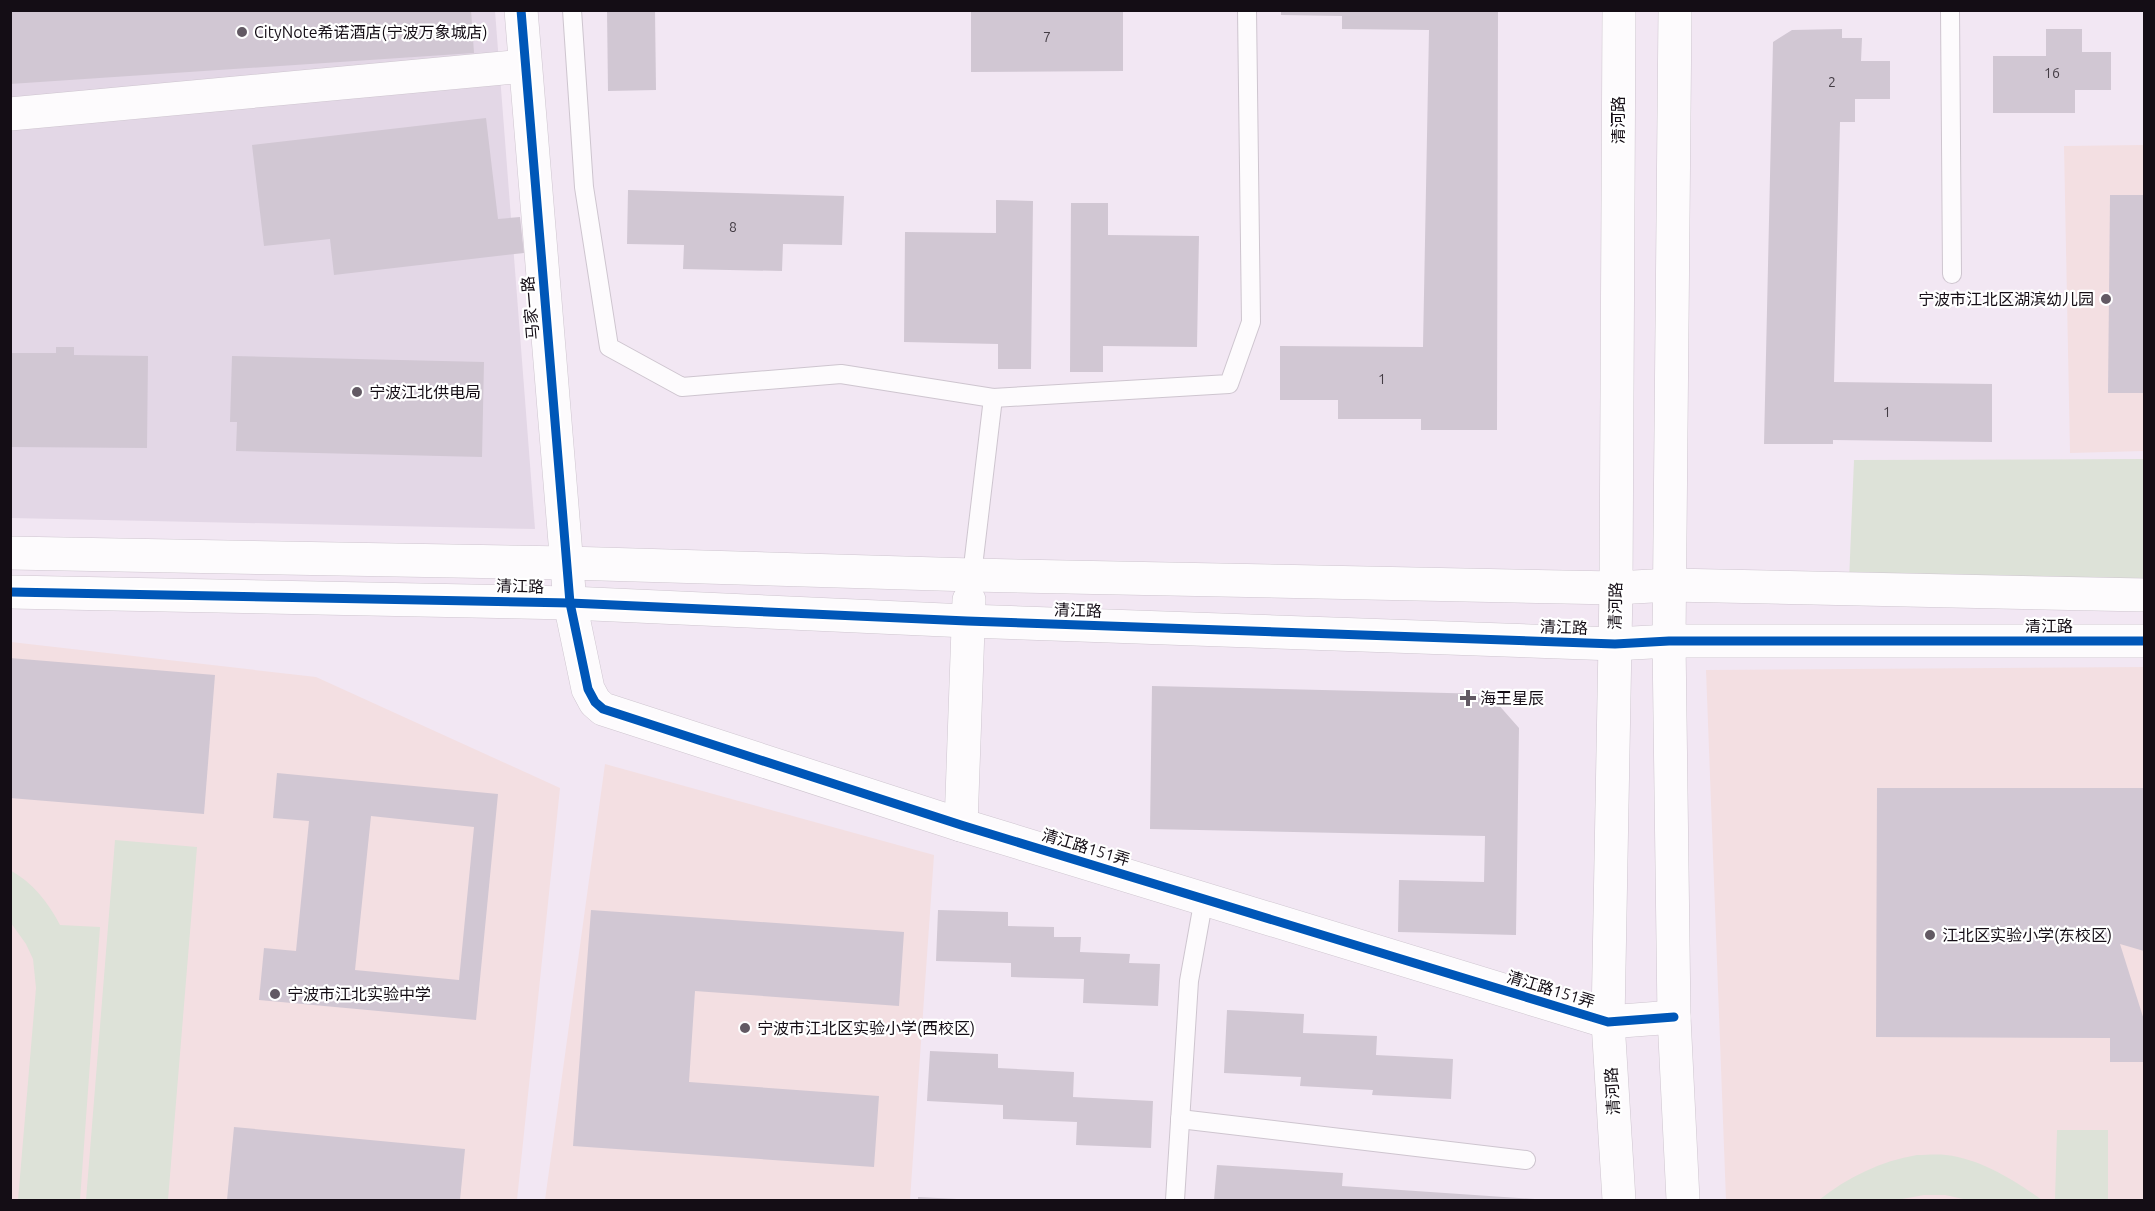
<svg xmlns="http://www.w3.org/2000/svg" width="2155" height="1211" font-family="Ubuntu,'Noto Sans SC',sans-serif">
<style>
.commercial{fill:#e3d7e6}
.education{fill:#f3dfe2}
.green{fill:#dde2d8}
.building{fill:#d1c7d3;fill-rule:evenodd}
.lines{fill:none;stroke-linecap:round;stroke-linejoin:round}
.service-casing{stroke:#cec5cf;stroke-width:20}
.tertiary-casing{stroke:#cec5cf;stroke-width:34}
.secondary-casing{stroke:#cec5cf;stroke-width:34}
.service{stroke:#fdfbfd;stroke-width:18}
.tertiary{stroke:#fdfbfd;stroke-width:33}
.secondary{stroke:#fdfbfd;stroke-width:33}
.cycleway-casing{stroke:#fff;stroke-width:13}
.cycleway{stroke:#0057b8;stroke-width:9}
.poi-dot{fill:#625963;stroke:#fff;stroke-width:2}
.labels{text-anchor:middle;stroke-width:4.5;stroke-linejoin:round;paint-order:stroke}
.number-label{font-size:14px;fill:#433c44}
.poi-label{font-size:16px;fill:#140d15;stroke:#fff;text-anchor:start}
.street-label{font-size:16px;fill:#140d15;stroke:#fff}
</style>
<rect width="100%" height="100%" fill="#f2e7f3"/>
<polygon class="commercial" points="11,11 495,11 535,529 11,518"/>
<g class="education">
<polygon points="2144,145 2144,451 2070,453 2064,146"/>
<polygon points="11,642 316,677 560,788 517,1200 11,1200"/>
<polygon points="2144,667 2144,1200 1726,1200 1706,670"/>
<polygon points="605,764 934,855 910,1200 545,1200"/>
</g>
<g class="green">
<polygon points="2144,459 2144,585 1849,581 1854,460"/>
<polygon points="115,840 197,847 168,1200 86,1200"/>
<path d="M10,870C33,883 48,902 60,925L100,927L80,1200H18L36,988L33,959L26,944L11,923Z"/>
<polygon points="2057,1130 2108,1130 2108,1200 2055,1200"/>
<path d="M1917,1155C1927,1155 1936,1154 1946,1155C1981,1159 2014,1180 2042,1200H1968L1945,1195H1924L1897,1200H1819C1848,1177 1881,1161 1917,1155Z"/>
</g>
<g class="building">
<polygon points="10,10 471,10 474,53 10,84"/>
<polygon points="607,10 655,10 656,90 608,91"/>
<polygon points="971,10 1123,10 1123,71 971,72"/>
<polygon points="1281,10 1498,10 1497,430 1421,430 1421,419 1338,419 1338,400 1280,400 1280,346 1423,347 1429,30 1342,29 1342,16 1281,15"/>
<polygon points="1842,29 1842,38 1862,38 1861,61 1890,61 1890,99 1855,99 1855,122 1840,122 1834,382 1992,384 1992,442 1833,440 1833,444 1764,444 1773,42 1792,30"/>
<polygon points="2046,29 2082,29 2082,52 2111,52 2111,90 2075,90 2075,113 1993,113 1993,56 2046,56"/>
<polygon points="486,118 498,219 520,217 524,253 334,275 330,239 264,246 252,145"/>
<polygon points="628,190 844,196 842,245 783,244 782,271 683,269 684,245 627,244"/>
<polygon points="2110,195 2144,195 2144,393 2108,393"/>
<polygon points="996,200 1033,201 1031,369 998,369 998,344 904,342 905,232 996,233"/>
<polygon points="1071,203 1108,203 1108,235 1199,236 1197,347 1103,346 1103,372 1070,372"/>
<polygon points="56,347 74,347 74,355 148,356 147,448 10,447 10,353 56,353"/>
<polygon points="232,356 484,362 482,457 236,451 237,422 230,422"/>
<polygon points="10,658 215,675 204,814 10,798"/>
<polygon points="1152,686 1489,694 1519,728 1516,935 1398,932 1399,880 1484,882 1485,836 1150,829"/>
<path d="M277,773L498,794L476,1020L259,1000L264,948L296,951L309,821L273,818ZM371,816L474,827L459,980L355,970Z"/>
<polygon points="1877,788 2144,788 2144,951 2120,944 2144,1020 2144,1062 2110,1062 2110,1038 1876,1037"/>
<polygon points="591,910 904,932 899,1006 695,991 689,1082 879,1096 874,1167 573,1146"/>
<polygon points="938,910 1008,912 1008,926 1054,927 1054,937 1081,937 1080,952 1130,954 1129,963 1160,964 1158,1006 1083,1003 1084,979 1011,977 1011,963 936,961"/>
<polygon points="1227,1010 1304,1014 1303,1033 1377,1036 1376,1055 1453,1059 1451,1099 1372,1095 1373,1090 1300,1086 1301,1077 1224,1073"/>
<polygon points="930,1051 998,1054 998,1068 1074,1072 1073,1097 1153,1101 1151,1148 1076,1145 1077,1122 1003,1119 1003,1105 927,1101"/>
<polygon points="234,1127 465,1149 460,1200 227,1200"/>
<polygon points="1217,1165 1343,1173 1342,1186 1535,1199 1534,1200 1214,1200"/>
<polygon points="918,1197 957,1199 957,1200 918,1200"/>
</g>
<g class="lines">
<defs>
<g id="service">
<polyline points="572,10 584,187 609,347 682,387 841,374 993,398 1229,384 1251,322 1247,10"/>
<polyline points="1950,10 1952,274"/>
<polyline points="972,575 993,398"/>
<polyline points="1180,1119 1526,1160"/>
<polyline points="1175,1200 1189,981 1204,898"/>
</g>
<g id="tertiary">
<polyline points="521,10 570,603 588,689 595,702 603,709 961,825 1608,1022 1674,1017"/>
<polyline points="10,114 525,66"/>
<polyline points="10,553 567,563 972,575 1616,588 1670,585 2144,595"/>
<polyline points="10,592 570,603 967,621 1615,644 1669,641 2144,641"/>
<polyline points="961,825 969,600"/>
</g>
<g id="secondary">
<polyline points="1675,10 1669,641 1674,1017 1683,1200"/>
<polyline points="1619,1200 1608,1022 1616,588 1619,10"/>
</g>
</defs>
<use href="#service" class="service-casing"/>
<use href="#tertiary" class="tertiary-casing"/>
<use href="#secondary" class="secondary-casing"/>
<use href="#service" class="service"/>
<use href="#tertiary" class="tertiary"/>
<use href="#secondary" class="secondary"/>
<defs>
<g id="cycleway">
<polyline points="521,10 570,603 588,689 595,702 603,709 961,825 1608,1022 1674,1017"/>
<polyline points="10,592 570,603 967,621 1615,644 1669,641 2144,641"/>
</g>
</defs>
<use href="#cycleway" class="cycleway-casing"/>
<use href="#cycleway" class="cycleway"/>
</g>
<g class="poi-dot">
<circle cx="242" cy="32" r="6"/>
<circle cx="2106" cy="299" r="6"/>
<circle cx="357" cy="392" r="6"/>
<path d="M1465 689h6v6h6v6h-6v6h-6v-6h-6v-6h6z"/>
<circle cx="1930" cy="935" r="6"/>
<circle cx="275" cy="994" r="6"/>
<circle cx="745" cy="1028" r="6"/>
</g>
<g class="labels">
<g class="number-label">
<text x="1047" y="42">7</text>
<text x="2052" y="78">16</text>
<text x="1832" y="87">2</text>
<text x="733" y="232">8</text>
<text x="1382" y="384">1</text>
<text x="1887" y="417">1</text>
</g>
<g class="poi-label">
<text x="254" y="38">CityNote希诺酒店(宁波万象城店)</text>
<text x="2094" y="305" text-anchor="end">宁波市江北区湖滨幼儿园</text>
<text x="369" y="398">宁波江北供电局</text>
<text x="1480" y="704">海王星辰</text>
<text x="1942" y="941">江北区实验小学(东校区)</text>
<text x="287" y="1000">宁波市江北实验中学</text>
<text x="757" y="1034">宁波市江北区实验小学(西校区)</text>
</g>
<g class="street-label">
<text transform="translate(1618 120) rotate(-90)" y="6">清河路</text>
<text transform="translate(530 308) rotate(-95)" y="6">马家一路</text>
<text transform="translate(520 586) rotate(1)" y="6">清江路</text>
<text transform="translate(1615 606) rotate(-89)" y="6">清河路</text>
<text transform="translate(1078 610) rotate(2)" y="6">清江路</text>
<text x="2049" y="632">清江路</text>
<text transform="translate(1564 627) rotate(2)" y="6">清江路</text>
<text transform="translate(1086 847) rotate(17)" y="6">清江路151弄</text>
<text transform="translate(1551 989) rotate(17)" y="6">清江路151弄</text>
<text transform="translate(1612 1091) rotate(-93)" y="6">清河路</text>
</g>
</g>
<rect width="2155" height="1211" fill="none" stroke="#140d15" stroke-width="24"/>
</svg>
